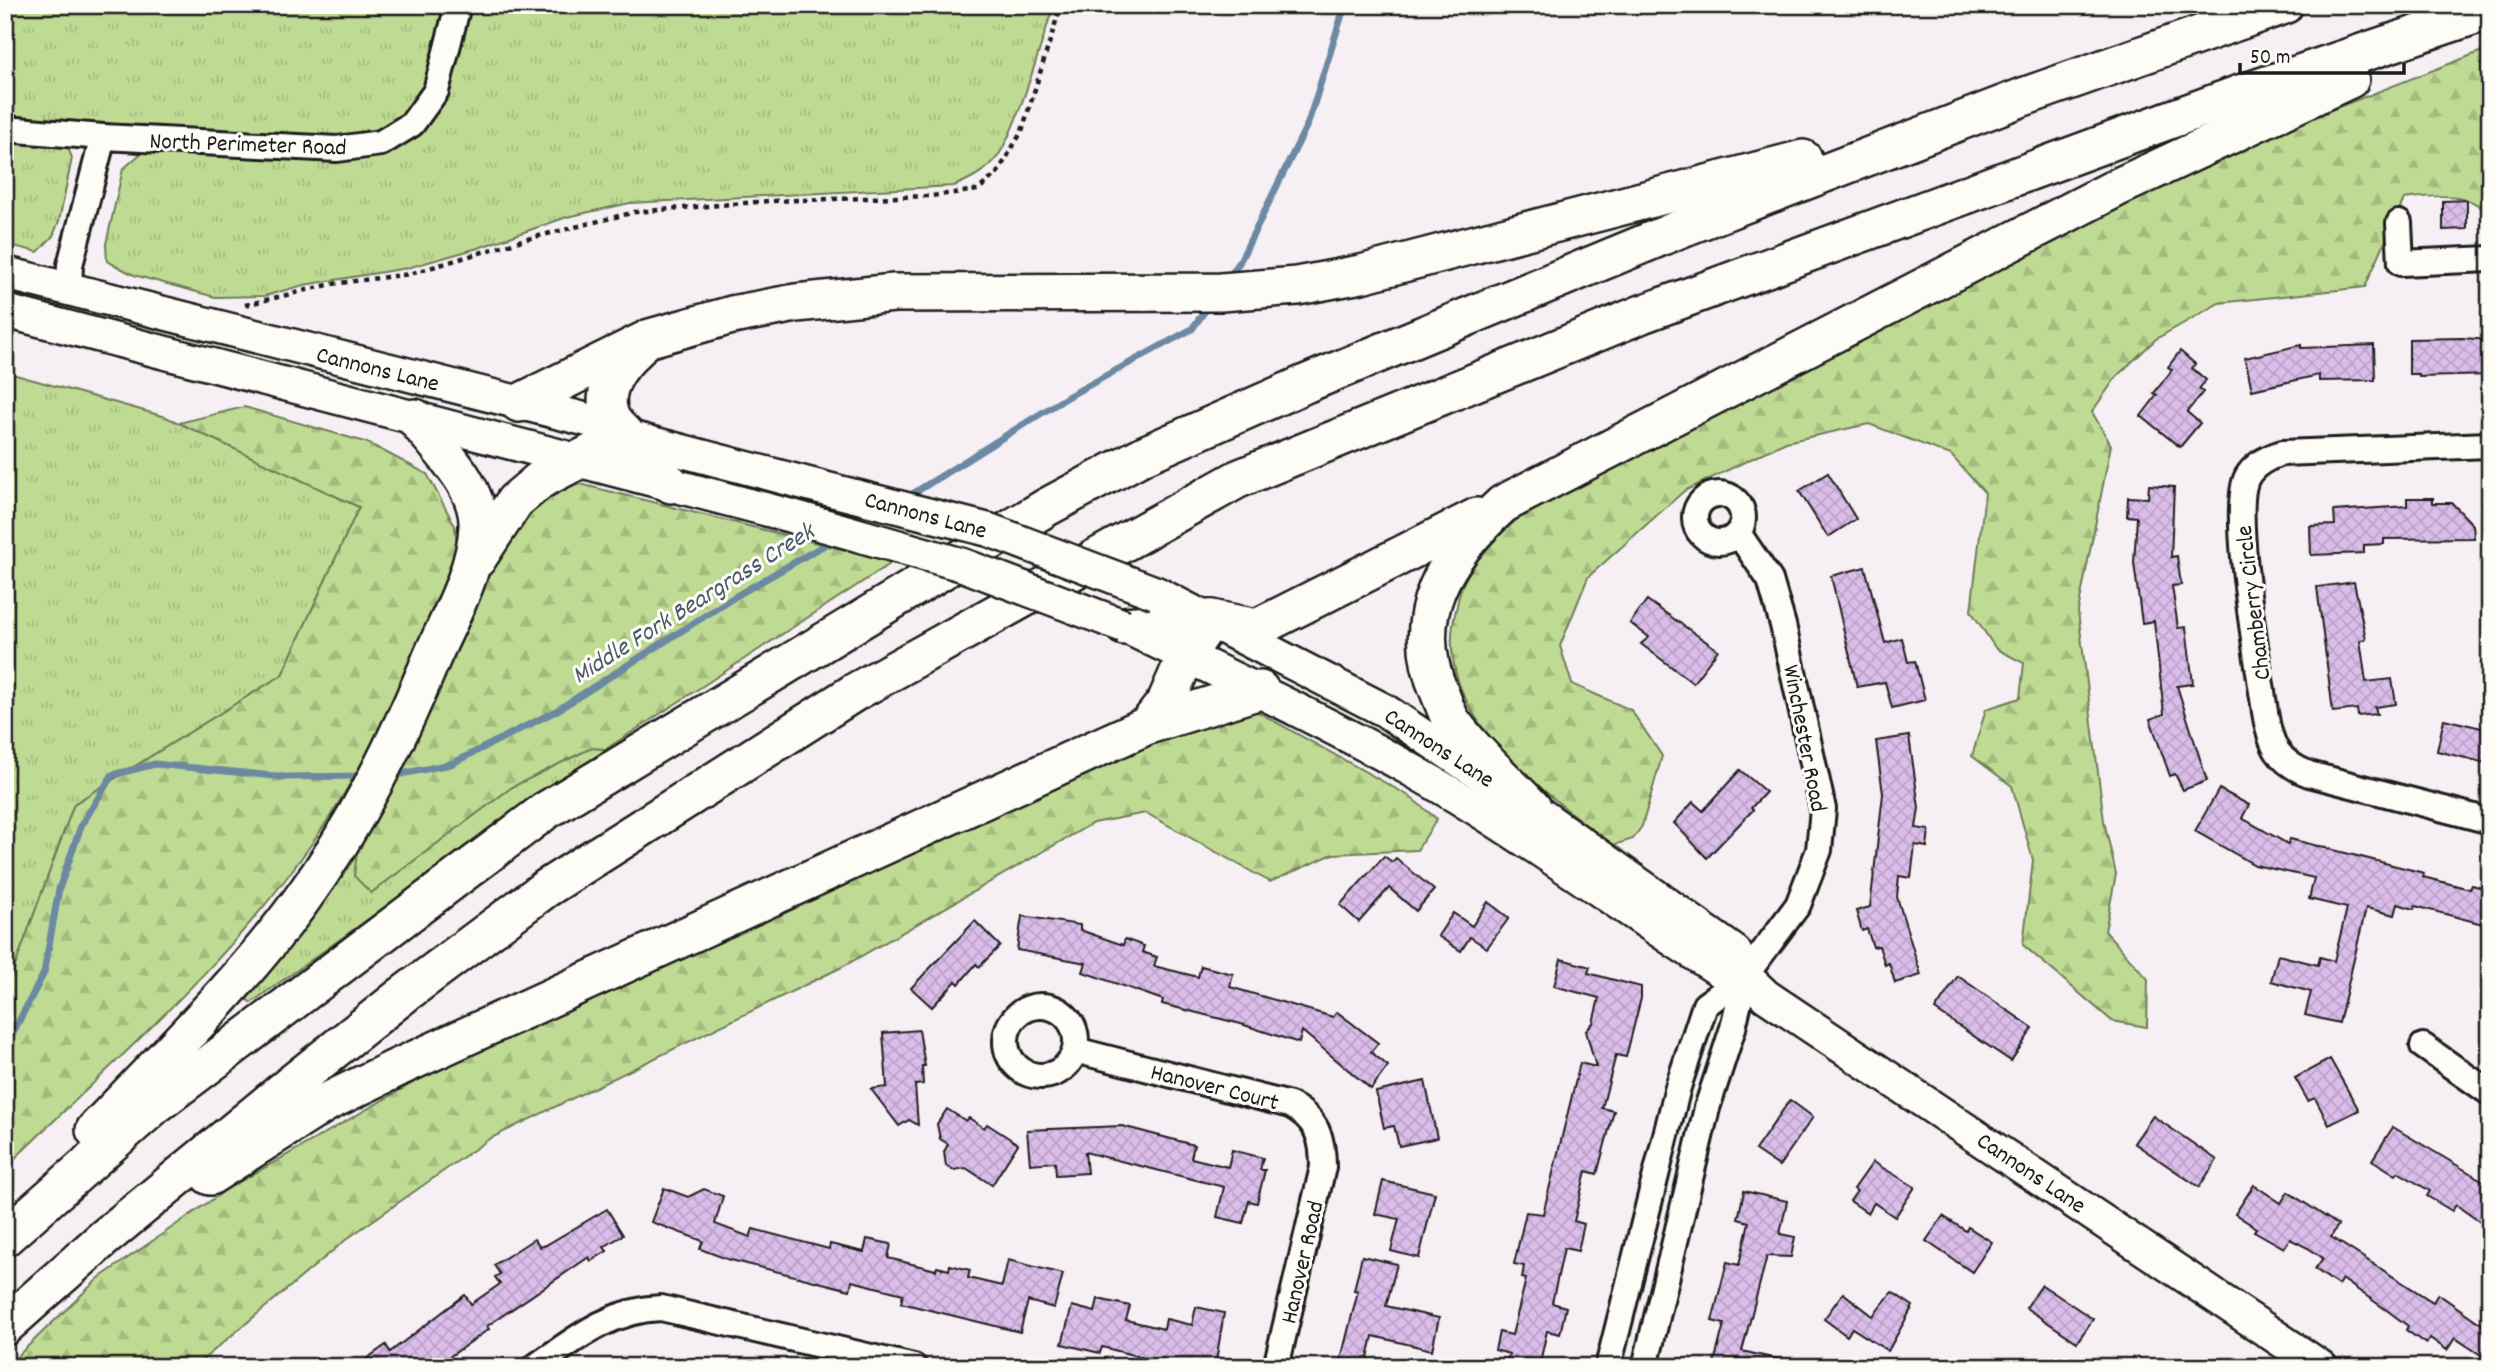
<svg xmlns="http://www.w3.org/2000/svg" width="2495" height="1372" font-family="Dekko,sans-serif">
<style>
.grass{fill:url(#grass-tufts);stroke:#6e7c58;stroke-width:2}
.forest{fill:url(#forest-firs);stroke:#6e7c58;stroke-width:2}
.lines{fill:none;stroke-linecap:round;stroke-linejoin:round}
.stream{stroke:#6c89a3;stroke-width:7}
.building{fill:url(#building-cross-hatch);stroke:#1c1c1c;stroke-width:2}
.minor-casing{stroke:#1c1c1c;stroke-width:30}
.major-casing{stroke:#1c1c1c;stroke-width:37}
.highway-casing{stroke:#1c1c1c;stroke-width:42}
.path{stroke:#1c1c1c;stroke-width:4.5;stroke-dasharray:5 5;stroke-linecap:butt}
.minor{stroke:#fdfcf7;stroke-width:24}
.major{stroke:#fdfcf7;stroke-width:32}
.highway{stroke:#fdfcf7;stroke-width:37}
.major-bridge-casing{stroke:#1c1c1c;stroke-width:37;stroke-linecap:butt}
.major-bridge{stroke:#fdfcf7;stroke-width:32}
.labels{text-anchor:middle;stroke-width:6;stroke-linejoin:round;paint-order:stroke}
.street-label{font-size:24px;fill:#1c1c1c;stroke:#fdfcf7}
.water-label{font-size:26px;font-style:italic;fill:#4b5b6b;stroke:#fdfcf7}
</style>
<defs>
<pattern id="grass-tufts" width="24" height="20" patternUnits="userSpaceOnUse" patternTransform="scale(1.75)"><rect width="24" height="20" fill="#bfdb93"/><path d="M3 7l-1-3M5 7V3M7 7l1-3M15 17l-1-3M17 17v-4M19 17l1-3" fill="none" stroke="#a4bb7e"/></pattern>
<pattern id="forest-firs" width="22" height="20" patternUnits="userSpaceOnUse" patternTransform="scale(1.75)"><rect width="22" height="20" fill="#bfdb93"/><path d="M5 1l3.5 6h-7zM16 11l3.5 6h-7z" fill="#a4bb7e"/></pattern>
<pattern id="building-cross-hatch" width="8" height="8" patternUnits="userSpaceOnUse" patternTransform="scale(1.75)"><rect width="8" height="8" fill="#dbbdea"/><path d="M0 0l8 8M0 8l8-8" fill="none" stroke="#bba2c8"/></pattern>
</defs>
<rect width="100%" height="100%" fill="#f6eff4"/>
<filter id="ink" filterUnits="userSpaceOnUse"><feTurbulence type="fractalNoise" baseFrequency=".0143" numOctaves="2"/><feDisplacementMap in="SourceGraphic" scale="14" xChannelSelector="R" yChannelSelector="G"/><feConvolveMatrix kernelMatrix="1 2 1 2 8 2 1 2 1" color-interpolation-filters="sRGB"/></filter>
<g filter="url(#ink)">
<g class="grass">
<path d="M5,5H450C439,48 429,120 379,134C369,137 357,137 346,139L5,117Z"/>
<path d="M464,5H1054C1042,39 1015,138 994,161C983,173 969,180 954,186L630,203L567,217L478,248L407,268L304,285L264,296L215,297L134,275L107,261L106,244L123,169L147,148L347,157L385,155L412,138Z"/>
<polygon points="5,139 67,145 72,158 59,221 53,236 38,252 5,244"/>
<polygon points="5,372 166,417 359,507 282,675 74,804 5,994"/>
<polygon points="591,748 606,749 251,1003 243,996 359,836 371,893 512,787"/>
</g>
<g class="forest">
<path d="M2490,48V217C2470,189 2434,196 2404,199L2365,287L2219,303L2156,339L2117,376L2092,412L2111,445L2078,611L2104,821L2116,874L2105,931L2148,979L2147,1027L2112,1021L2023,945L2033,860L2012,786L1972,756L1986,709L2020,698L2024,663L1996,649L1971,611L1985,493L1951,455L1869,424L1786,442L1684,491L1588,577L1560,646L1572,684L1631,710L1662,756L1642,826L1633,839L1611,846C1542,786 1428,716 1456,610C1458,602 1459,591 1463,584C1477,555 1503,532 1526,511L2221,153Z"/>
<path d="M244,407L368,443L427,474L455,526L458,557C416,653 377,749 317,836C231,962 113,1062 5,1168V994L74,804L282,675L359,507L179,423Z"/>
<polygon points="576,483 893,562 606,749 591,748 512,787 371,893 354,876 359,836 507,531 539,500"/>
<polygon points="1256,711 1409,796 1437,819 1417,850 1333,854 1270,882 1146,813 1093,823 842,967 489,1139 348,1238 194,1367 6,1367 99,1278 229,1188 420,1079 1011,804 1200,722"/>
</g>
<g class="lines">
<g class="stream">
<polyline points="1226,281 1239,263 1308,123 1345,5"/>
<polyline points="906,498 1069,396 1192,329 1209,305"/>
<polyline points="391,776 451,764 556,711 736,596 835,539"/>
<polyline points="5,1048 44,973 59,889 81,826 112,775 155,764 284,777 365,776"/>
</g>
</g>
<g class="building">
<polygon points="2467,200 2467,229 2443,230 2443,201"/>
<polygon points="2462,338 2490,340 2490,375 2419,377 2419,374 2409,374 2409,339"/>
<polygon points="2301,345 2301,348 2374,345 2375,380 2319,381 2319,375 2252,390 2245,358"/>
<polygon points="2180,351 2195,364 2192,368 2206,380 2199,389 2203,392 2187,412 2200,423 2180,447 2141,416 2157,395 2154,393 2172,370 2168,367"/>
<polygon points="1828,473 1856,519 1828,537 1799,491"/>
<polygon points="2149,485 2174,487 2171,557 2177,556 2181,585 2172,586 2178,628 2186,627 2193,684 2177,686 2207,781 2183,790 2175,774 2170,776 2150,719 2164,714 2154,621 2142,623 2134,563 2137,517 2127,516 2128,497 2148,498"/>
<polygon points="2407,498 2433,498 2433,503 2452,503 2473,525 2474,538 2384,539 2384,544 2364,545 2364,553 2311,555 2310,526 2335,525 2334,511 2407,506"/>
<polygon points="1865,567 1885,643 1902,638 1908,662 1915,661 1925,700 1892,708 1885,682 1857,687 1831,576"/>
<polygon points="2354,582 2366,639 2360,640 2366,682 2392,679 2396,704 2375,707 2377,714 2358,716 2357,709 2333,712 2317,587"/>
<polygon points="1647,600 1718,650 1693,683 1641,644 1649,637 1630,623"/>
<polygon points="2444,719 2490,730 2490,764 2437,751"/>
<polygon points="1909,736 1919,808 1916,828 1929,830 1927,847 1915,845 1911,878 1899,876 1897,897 1921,975 1895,983 1889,963 1885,965 1879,946 1873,947 1867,929 1862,931 1856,911 1870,907 1883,794 1876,741"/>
<polygon points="1740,770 1766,792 1751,808 1753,810 1707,858 1674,823 1693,802 1703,811"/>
<polygon points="2219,789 2249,805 2242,818 2288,844 2290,839 2424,873 2423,877 2470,889 2472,885 2490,890 2490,926 2415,906 2414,909 2398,904 2395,915 2366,908 2339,1023 2305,1015 2311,992 2271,981 2278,955 2318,965 2320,957 2334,961 2347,908 2309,899 2314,878 2255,865 2195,831"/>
<polygon points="1384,856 1392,862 1396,858 1434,890 1416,911 1389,888 1359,922 1340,905"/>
<polygon points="1488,902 1509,918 1487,948 1470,937 1461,951 1438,936 1453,913 1472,926"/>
<polygon points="1022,916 1080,925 1080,930 1123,945 1125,939 1144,946 1142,952 1157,957 1154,966 1198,977 1201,966 1233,974 1230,987 1333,1017 1337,1012 1378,1043 1371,1052 1388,1066 1371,1089 1302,1031 1299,1043 1241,1024 1162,1004 1163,1000 1083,972 1086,963 1017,950"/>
<polygon points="975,921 1000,946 979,967 976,964 959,984 956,981 932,1007 911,988"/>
<polygon points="1561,959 1590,967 1588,973 1641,987 1641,998 1626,1057 1616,1055 1602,1108 1614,1111 1597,1174 1586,1171 1574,1221 1584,1224 1578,1251 1564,1248 1552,1303 1566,1307 1560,1334 1547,1331 1539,1367 1524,1367 1507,1362 1509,1354 1495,1350 1499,1332 1512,1335 1526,1279 1522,1278 1524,1266 1514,1264 1526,1212 1543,1214 1580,1063 1596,1067 1586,1031 1593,1023 1599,998 1554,986"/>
<polygon points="1958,976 2033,1028 2011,1061 1935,1010"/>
<polygon points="919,1030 925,1066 922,1066 923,1084 915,1085 918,1125 909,1120 899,1126 871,1089 887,1087 883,1033"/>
<polygon points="2330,1059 2359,1110 2329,1125 2315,1098 2308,1101 2295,1078"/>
<polygon points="1425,1081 1437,1138 1399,1146 1394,1126 1384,1128 1376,1092"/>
<polygon points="1790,1100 1813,1117 1779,1166 1755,1150"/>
<polygon points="947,1109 966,1121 969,1118 984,1128 987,1124 1018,1144 992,1185 966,1168 954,1170 946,1166 944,1152 948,1144 940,1139 937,1124"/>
<polygon points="2153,1116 2217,1160 2199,1187 2134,1143"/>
<polygon points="1122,1126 1194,1145 1191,1158 1228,1167 1232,1150 1263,1158 1260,1170 1265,1170 1257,1203 1249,1201 1243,1223 1217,1217 1224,1187 1085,1152 1087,1173 1056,1175 1055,1162 1030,1164 1027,1130"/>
<polygon points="2393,1127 2490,1185 2490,1229 2456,1205 2452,1211 2427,1196 2430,1191 2398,1172 2396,1175 2372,1160"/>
<polygon points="1873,1162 1915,1187 1895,1217 1874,1203 1868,1213 1850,1201 1857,1191 1854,1189"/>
<polygon points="1383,1181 1435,1193 1419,1258 1391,1251 1399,1219 1375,1214"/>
<polygon points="2254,1185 2281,1203 2288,1192 2338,1225 2331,1237 2433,1302 2438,1294 2490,1330 2490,1361 2455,1338 2447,1350 2430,1338 2426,1344 2406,1330 2408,1326 2388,1311 2342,1279 2338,1285 2315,1269 2323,1258 2308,1248 2290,1239 2284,1248 2254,1231 2256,1228 2235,1214"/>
<polygon points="664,1188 688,1197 704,1189 723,1196 715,1224 750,1237 753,1229 829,1249 830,1244 864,1252 867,1239 891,1244 888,1258 936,1270 937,1267 949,1270 950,1265 970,1270 968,1278 1002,1286 1008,1260 1063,1274 1054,1308 1028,1301 1020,1332 901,1303 903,1294 852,1281 850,1290 727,1259 700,1249 703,1241 651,1222"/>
<polygon points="1744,1191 1787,1201 1780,1234 1795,1237 1791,1257 1767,1256 1742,1351 1781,1360 1780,1367 1713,1367 1724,1324 1712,1321 1727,1262 1739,1265 1749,1222 1738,1219"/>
<polygon points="607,1209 623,1235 604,1247 607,1251 591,1261 589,1257 487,1326 489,1329 435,1367 355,1367 386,1345 390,1352 465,1295 471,1304 500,1284 495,1277 500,1274 494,1265 534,1239 540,1247 546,1245"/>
<polygon points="1943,1216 1966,1231 1968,1227 1992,1242 1972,1272 1926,1241"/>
<polygon points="1362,1256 1397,1264 1386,1306 1439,1318 1432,1350 1373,1336 1366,1367 1339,1367 1358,1291 1354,1290"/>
<polygon points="2042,1285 2093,1319 2077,1342 2026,1308"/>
<polygon points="1892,1292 1913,1306 1888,1351 1852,1328 1847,1336 1824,1319 1843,1293 1873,1316"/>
<polygon points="1098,1299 1130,1306 1126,1320 1164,1329 1166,1319 1192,1325 1196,1307 1224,1313 1215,1367 1158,1367 1160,1362 1102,1347 1100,1353 1062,1344 1072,1306 1095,1312"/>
</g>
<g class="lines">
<defs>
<g id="minor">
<polyline points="5,129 103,137"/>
<polyline points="2399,223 2401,263 2490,259"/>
<polyline points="69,288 70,265 103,137 337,149 381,143 412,124 436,91 458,5"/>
<path d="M2490,445L2282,453C2269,457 2255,463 2247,477C2230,509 2259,667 2265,712C2270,744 2277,762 2309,774L2490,821"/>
<circle cx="1719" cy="518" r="24"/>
<circle cx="1041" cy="1041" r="35"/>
<polyline points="2423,1046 2490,1093"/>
<path d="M1075,1050L1290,1105C1317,1119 1323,1138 1323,1167L1276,1367"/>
<path d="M535,1367C575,1339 610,1310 661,1308L914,1367"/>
<polyline points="1608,1367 1678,1087 1705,1005 1745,976 1798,905 1819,850 1823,809 1783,625 1770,580 1738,533"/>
<polyline points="1645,1367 1707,1108 1733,1028 1745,976"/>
</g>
<g id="major">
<polyline points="5,273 592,421 625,436 835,491"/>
<polyline points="5,311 795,517"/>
<polyline points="1156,593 1384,710 1533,809 1735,952 1745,976 1766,996 2321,1367"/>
<path d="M1124,626C1221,673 1319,718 1413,771C1519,831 1616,904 1719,970L1745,976"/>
</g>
<g id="highway">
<path d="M636,350C618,366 600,391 610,416C613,424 622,431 627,437C640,456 653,470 671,484"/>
<polyline points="519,403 650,338 732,315 796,303 894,293 1221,292 1297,286 1361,274 1803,159"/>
<polyline points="477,559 515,501 540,480 625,436"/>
<polyline points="1124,626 1211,619 1257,628 1477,517"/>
<polyline points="1148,725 1166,702 1186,656 1211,619"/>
<path d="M1533,809C1509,783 1472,751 1453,723C1447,715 1444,703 1440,694C1406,616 1445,556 1503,504L2116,188L2350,79"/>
<path d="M95,1130C165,1056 240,984 300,902C356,826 397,742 433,655C451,615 476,571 478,526C480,486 437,447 415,418"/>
<polyline points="210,1176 327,1102 399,1067 1148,725 1260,690"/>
<polyline points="5,1237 154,1106 545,811 1047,507 1144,455 1305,384 1682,228 2023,97 2284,5"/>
<polyline points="5,1326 104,1238 290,1085 403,995 545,889 855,692 1238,479 1642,314 2237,95 2490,10"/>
</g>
</defs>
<use href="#minor" class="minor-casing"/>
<use href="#major" class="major-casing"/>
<use href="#highway" class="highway-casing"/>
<polyline class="path" points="245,305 332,284 410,274 519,241 635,212 769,201 931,196 978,190 998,172 1022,131 1061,5"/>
<use href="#minor" class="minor"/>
<use href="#major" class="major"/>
<use href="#highway" class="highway"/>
<defs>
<g id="major-bridge">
<polyline points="835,491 989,530 1156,593"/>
<polyline points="795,517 963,565 1124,626"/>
</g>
</defs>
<use href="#major-bridge" class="major-bridge-casing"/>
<use href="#major-bridge" class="major-bridge"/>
</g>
</g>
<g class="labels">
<g class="street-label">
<text transform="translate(248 143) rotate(2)" y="8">North Perimeter Road</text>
<text transform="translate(378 368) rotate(14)" y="8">Cannons Lane</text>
<text transform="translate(926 514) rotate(15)" y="8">Cannons Lane</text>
<text transform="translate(2252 603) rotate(-97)" y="8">Chamberry Circle</text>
<text transform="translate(1806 738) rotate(79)" y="8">Winchester Road</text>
<text transform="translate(1440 747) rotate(33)" y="8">Cannons Lane</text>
<text transform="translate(1215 1086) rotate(14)" y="8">Hanover Court</text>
<text transform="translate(2032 1172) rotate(34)" y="8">Cannons Lane</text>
<text transform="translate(1301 1262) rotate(-77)" y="8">Hanover Road</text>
</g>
<g class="water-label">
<text transform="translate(692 602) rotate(-32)" y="9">Middle Fork Beargrass Creek</text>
</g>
</g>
<rect width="2495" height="1372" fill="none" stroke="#fdfcf7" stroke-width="28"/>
<rect x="14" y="14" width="2467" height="1344" fill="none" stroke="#1c1c1c" stroke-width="2.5" filter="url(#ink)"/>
<path d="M2240 63v10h164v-10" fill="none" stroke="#1c1c1c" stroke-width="3.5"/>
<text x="2250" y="63" font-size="21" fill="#1c1c1c" stroke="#fdfcf7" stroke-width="5" paint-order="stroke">50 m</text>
</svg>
